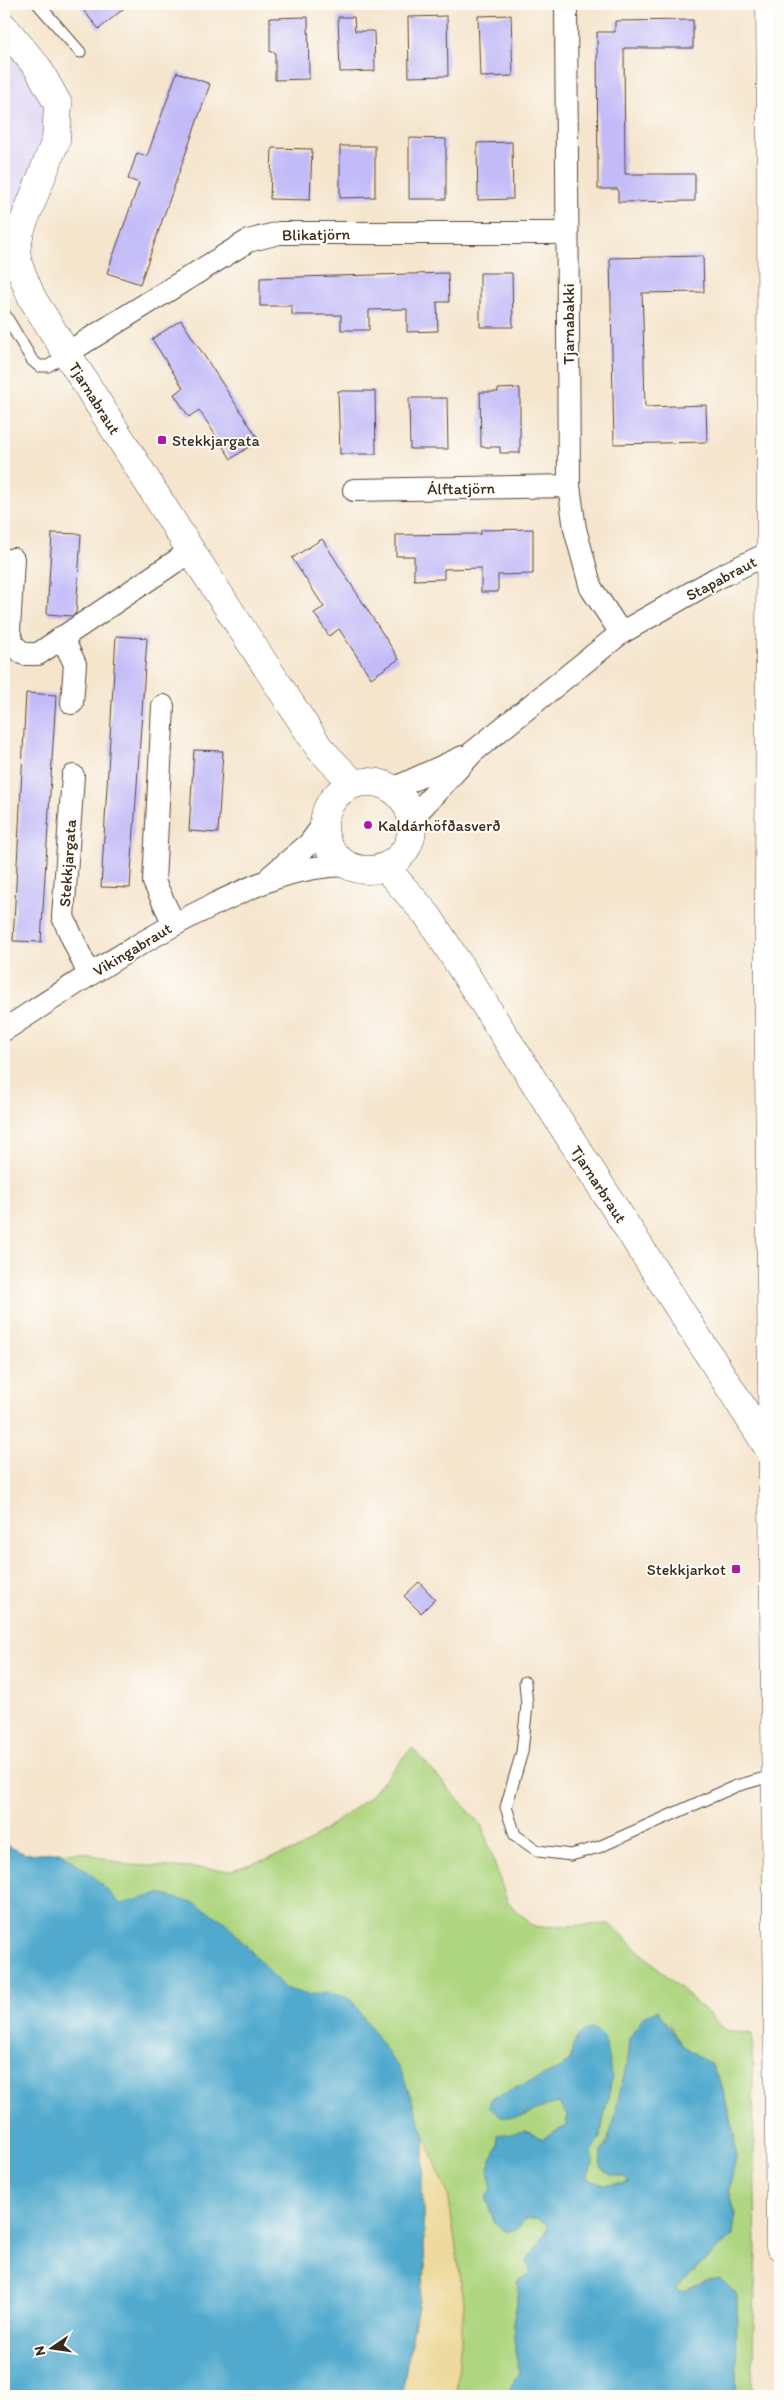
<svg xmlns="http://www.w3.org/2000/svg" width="784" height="2400" font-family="Itim,sans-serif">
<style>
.built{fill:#ded5f6}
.green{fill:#aed57f;stroke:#74804e}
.sand{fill:#eeda9e;stroke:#94825e}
.water{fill:#51aace;stroke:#466a76}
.building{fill:#c3bbf8}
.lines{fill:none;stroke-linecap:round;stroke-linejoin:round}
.service-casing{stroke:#574638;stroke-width:13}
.minor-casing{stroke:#574638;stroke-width:24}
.tertiary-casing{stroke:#574638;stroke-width:29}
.service{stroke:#fff;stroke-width:11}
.minor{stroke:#fff;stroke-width:22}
.tertiary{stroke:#fff;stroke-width:28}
.poi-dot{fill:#b5179e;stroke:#fdfcf7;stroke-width:2}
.labels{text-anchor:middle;stroke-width:4;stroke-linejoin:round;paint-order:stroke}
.street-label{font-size:16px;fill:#3b2a1e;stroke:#fdfcf7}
.poi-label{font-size:16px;fill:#3b2a1e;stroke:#fdfcf7;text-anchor:start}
</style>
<rect width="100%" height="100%" fill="#fdfcf7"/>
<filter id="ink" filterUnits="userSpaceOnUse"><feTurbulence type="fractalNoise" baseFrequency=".02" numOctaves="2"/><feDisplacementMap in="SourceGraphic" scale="10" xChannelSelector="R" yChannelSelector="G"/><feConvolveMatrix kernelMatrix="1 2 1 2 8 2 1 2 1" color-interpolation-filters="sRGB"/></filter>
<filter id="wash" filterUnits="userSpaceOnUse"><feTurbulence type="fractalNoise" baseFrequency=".0096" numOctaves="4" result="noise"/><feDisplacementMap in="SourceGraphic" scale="20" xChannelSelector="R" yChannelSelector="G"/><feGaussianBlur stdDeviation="1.12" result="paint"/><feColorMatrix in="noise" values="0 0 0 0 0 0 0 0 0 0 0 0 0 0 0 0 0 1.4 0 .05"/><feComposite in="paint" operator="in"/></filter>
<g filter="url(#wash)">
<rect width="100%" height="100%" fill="#f5e5cd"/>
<polygon class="built" points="4,46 24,70 47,106 46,138 4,248"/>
<path class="green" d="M412,1748L482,1826L507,1901L534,1927L610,1924L726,2030L752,2034L756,2246L752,2396H736L737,2295L706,2281L682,2292L675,2289L733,2235L735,2212L729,2190L736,2158L734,2134L721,2083L711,2065L682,2045L668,2022L629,2039C627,2065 616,2132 601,2152L611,2175L623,2177L630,2183L604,2185L586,2177L593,2164L592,2152L600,2137L612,2077L572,2050L571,2060L557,2070L492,2098L489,2107L525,2116L544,2105L558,2103L568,2114L566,2126L542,2139L526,2131L498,2145L488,2171L492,2189L522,2220L537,2219L548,2224L545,2235L528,2261L532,2274L518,2281L517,2303L513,2323L515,2351L520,2372L505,2396H456L464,2301L448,2195L401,2396H4V1844L25,1854L59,1852L87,1853L127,1865L232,1870L299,1849L368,1798Z"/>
<polygon class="sand" points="425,2137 448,2195 464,2302 456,2396 401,2396 425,2268 422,2187"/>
<g class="water">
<polygon points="4,1844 25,1854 59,1852 90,1873 121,1904 160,1894 196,1904 224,1921 284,1988 308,1995 328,1993 350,1998 402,2073 425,2137 422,2187 425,2268 401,2396 4,2396"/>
<path d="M657,2010L682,2045L711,2065L721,2083L734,2134L736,2158L729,2190L735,2212L733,2235L675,2289L682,2292L706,2281L720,2278L737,2295L736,2396H505L520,2372L515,2351L513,2323L517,2303L518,2280L531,2274L527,2261L545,2235L548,2224L537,2219L523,2220L517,2229L506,2232L495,2223L486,2199L492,2189L488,2171L498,2145L497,2135L526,2131L543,2139L566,2126L568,2114L558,2103C534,2107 511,2131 489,2107L492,2098L557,2070L571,2060C572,2044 576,2032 593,2028L604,2037L612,2077L600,2137L592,2152L593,2164L586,2177L604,2185L629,2183L623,2177L611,2175L600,2167L601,2152L608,2142L628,2059L629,2039L643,2017Z"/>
</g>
<g id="blocks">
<g class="building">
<polygon points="78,4 129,4 99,29"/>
<polygon points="511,15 513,76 480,77 478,16"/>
<polygon points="447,16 448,76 409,77 408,17"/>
<polygon points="308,17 309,79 275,80 275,52 270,52 270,18"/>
<polygon points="338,17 354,17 355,31 374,31 375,71 340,72"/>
<polygon points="693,20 693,48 624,48 625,174 695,174 695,201 618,202 618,189 598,189 597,32 615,32 615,21"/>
<polygon points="177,72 210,84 140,284 107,273 139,183 128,179 137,153 147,156"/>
<polygon points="409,138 446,139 446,199 409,199"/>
<polygon points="512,142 513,199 478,200 477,143"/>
<polygon points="340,146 375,146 375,197 340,198"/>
<polygon points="272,148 312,149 310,200 270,199"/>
<polygon points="703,256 704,292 642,293 643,319 645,407 706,405 707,442 614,444 610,258"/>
<polygon points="448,273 449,302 437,302 438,331 407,332 407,309 369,310 369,330 341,330 341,315 292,315 292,306 260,306 260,278"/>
<polygon points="480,273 512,273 513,327 480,327"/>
<polygon points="181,320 259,440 231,459 199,410 189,417 174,394 183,388 152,339"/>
<polygon points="520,388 520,453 500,453 500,447 481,447 480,392 498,392 498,389"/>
<polygon points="338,391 375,391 376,454 340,454"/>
<polygon points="409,398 447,398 448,449 410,449"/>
<polygon points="533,529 533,574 498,575 498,592 481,592 481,568 444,569 444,579 414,580 414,556 396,556 396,535 481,534 481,530"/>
<polygon points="52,533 81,534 76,613 72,616 47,614"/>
<polygon points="322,539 399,659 371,678 339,629 329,636 314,613 324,607 292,558"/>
<polygon points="116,636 147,638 130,888 101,887"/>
<polygon points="26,693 56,695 41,942 13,941"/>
<polygon points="194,750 223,751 218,833 189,831"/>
<polygon points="419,1582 435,1599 421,1613 404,1596"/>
</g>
</g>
</g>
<g filter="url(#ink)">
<use href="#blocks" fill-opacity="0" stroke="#574638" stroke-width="1"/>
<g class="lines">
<defs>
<g id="service">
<polyline points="38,4 80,52"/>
<polyline points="4,313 32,360 39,366 48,366 67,354"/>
<polyline points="525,1682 527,1705 522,1752 506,1807 515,1835 538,1851 571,1855 599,1847 736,1786 775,1775"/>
</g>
<g id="minor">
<polyline points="566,4 569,486 575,529 591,588 621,633"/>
<polyline points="67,353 248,241 279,233 567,233"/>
<polyline points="354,490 569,486"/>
<polyline points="13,559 9,631 13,645 24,654 38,654 191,551"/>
<polyline points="62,637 75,664 72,703"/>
<polyline points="163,706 154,882 174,924"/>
<polyline points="73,776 63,917 89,975"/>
<polyline points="393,789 463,757"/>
<polyline points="412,818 473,752 621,633 717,578 771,552"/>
<polyline points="271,876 309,844 324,824"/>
<path d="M4,1030C72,986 140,940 213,905C259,883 295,866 347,865"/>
</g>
<g id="tertiary">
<path d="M770,4C774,357 768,710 769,1063C770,1457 775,1851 780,2246"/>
<polyline points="4,27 38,68 58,104 56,140 20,231 16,250 18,264 32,298 191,551 320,749 354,784"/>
<circle cx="368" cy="826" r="44"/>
<polyline points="385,867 428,916 771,1452"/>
</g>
</defs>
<use href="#service" class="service-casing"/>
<use href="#minor" class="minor-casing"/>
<use href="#tertiary" class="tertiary-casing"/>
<use href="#service" class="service"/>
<use href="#minor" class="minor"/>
<use href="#tertiary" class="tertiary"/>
</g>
</g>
<g class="poi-dot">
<rect x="157" y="435" width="10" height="10" rx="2.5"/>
<circle cx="368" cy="825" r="5"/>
<rect x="731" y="1564" width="10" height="10" rx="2.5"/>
</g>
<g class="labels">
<g class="street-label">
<text transform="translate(316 234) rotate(-1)" y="6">Blikatjörn</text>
<text transform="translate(568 324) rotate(-90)" y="6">Tjarnabakki</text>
<text transform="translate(95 398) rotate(58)" y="6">Tjarnabraut</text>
<text transform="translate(461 488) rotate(-1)" y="6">Álftatjörn</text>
<text transform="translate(721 578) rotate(-28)" y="6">Stapabraut</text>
<text transform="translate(67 863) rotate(-86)" y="6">Stekkjargata</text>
<text transform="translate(132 949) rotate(-31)" y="6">Vikingabraut</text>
<text transform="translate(599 1184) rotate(57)" y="6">Tjarnarbraut</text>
</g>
<g class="poi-label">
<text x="172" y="446">Stekkjargata</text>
<text x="378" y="831">Kaldárhöfðasverð</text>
<text x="726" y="1575" text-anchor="end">Stekkjarkot</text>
</g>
</g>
<rect width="784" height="2400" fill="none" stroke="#fdfcf7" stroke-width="20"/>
<g transform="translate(52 2348) rotate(257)" stroke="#fdfcf7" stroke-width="4" paint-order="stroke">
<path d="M0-4L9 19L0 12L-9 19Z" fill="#3b2a1e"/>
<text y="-8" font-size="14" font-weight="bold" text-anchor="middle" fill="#3b2a1e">N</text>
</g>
</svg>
